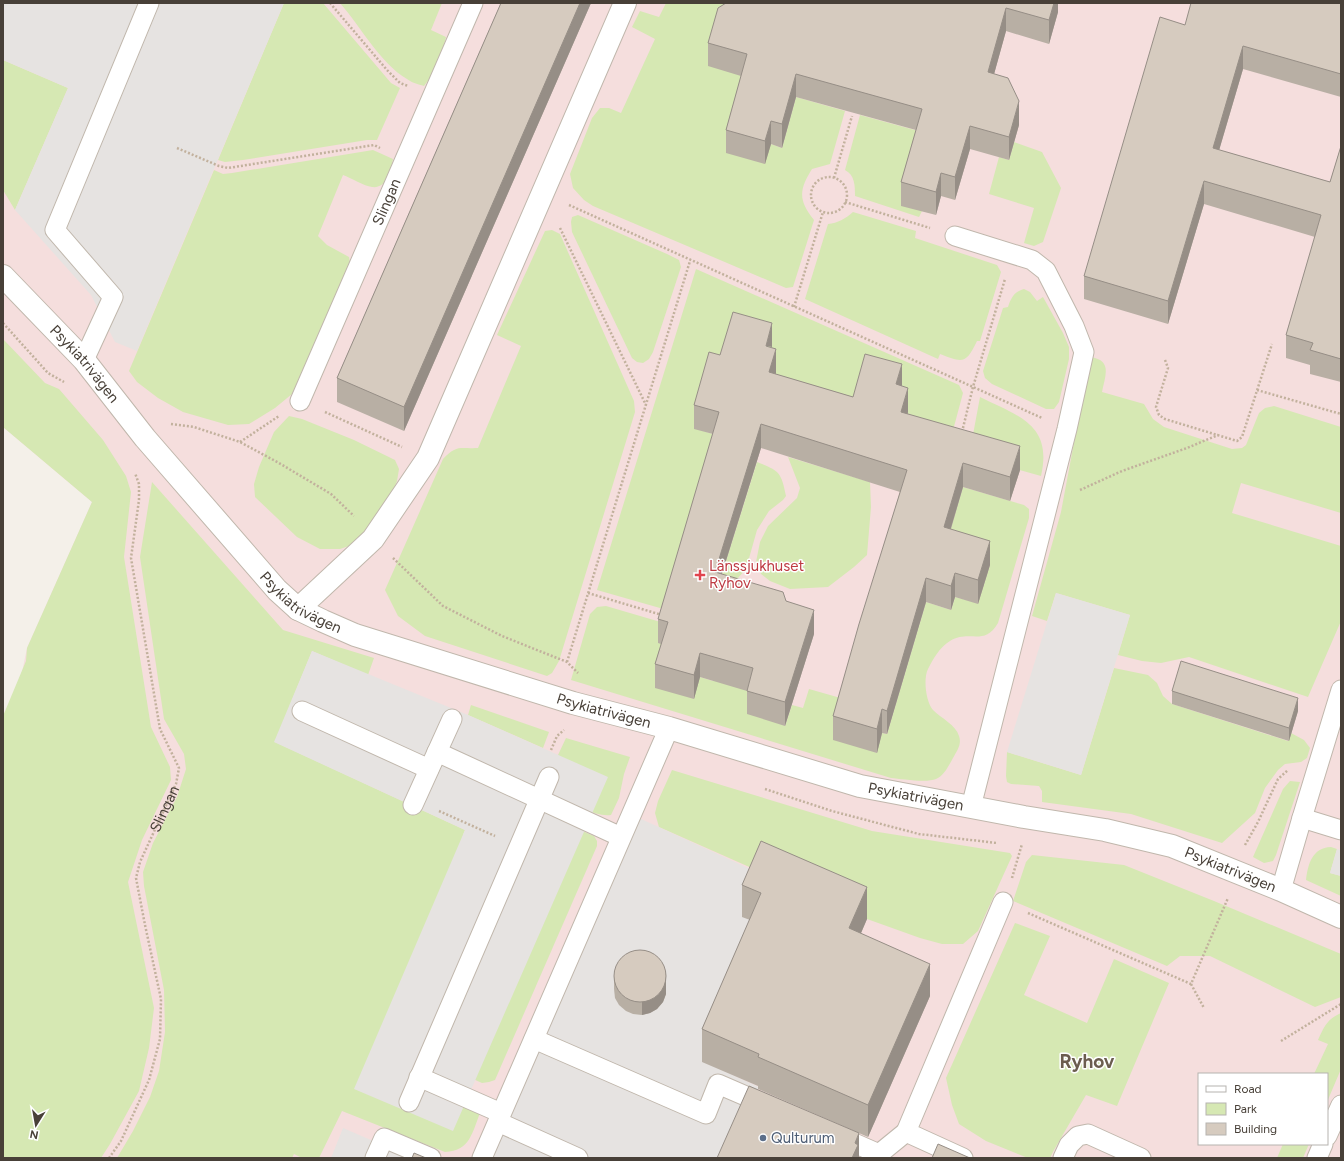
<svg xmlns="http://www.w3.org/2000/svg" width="1344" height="1161" font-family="Figtree,sans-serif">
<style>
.medical{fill:#f5dedd;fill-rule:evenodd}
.green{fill:#d6e8b3}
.parking{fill:#e6e3e1}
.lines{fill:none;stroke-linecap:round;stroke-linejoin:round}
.service-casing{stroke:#c0b7ac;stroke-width:21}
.minor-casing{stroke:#c0b7ac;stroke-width:24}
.path{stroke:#c2b19d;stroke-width:2.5;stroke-dasharray:2 2;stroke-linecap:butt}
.service{stroke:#fff;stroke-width:19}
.minor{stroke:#fff;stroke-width:22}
.wall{fill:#b8afa4}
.shaded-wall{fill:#968e86}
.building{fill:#d6cbbf;stroke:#968e86}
.health-dot{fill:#e0444e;stroke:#fff;stroke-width:1.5}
.service-dot{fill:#5c6f8a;stroke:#fff;stroke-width:1.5}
.labels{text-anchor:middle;stroke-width:3;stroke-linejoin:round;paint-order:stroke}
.street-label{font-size:15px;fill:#484038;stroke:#fff}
.health-label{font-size:15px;fill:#be3a42;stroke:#fff;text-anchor:start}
.service-label{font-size:15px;fill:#4e5e75;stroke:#fff;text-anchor:start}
.district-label{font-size:19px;font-weight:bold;fill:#6b5d4f;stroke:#fff}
</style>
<rect width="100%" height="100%" fill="#f4f0e9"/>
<path class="medical" d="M3,3H1341V1158H3V765L27,648L92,502L3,427ZM1199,1074H1327V1144H1199Z"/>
<g class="green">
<polygon points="284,3 323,3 380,70 391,83 400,88 377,140 367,140 243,160 225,162 218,160"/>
<path d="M340,3H442L431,30L446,37C442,54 436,72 424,86C418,84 412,83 407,79C380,63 361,27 340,3Z"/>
<path d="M666,3H772L747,77L771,144L782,148L796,97L845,111L830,164L812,169C799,190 798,200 814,220L793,287L786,288L593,206L584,200L573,188L570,174L592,118L600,108H609L621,113L655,39L632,27L640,11L659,17Z"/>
<polygon points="3,60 68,88 15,210 3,190"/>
<path d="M860,115L922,132V211L919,217L855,196C855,186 855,175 845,170Z"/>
<polygon points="1014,142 1042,152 1061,188 1043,242 1034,246 1024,243 1034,208 989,194 999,157 1009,160"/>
<path d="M373,150L393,159C391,170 387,189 372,187C364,186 351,178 343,175L318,236L327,245L349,257L350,263L292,394L275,408L249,424L228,425L183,412L158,398L137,382L129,371L214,170L223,174L232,173Z"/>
<path d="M853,212L916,231L915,238L997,265L1001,272L980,341H977C966,364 963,363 940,354L938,359L805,299L828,224C838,223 845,219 853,212Z"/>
<polygon points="578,215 667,254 679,260 681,267 653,352 649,359 643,363 637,362 632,358 572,232 571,222 572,217"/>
<path d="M552,230L560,234L634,401L635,412L559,661L552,673L547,676L425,636L398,616L385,590L443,459C457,444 460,449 478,448L521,346L497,335L545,231Z"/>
<polygon points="696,269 959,385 963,393 948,449 853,421 694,428 719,436 667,610 597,590"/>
<path d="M1024,289L1030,292L1037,301L1043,297L1063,333L1069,347V359L1059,402L1054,409H1046L992,384L985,378L983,371L1003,308L1008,307C1011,298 1014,292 1024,289Z"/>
<polygon points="3,339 45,383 59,389 103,440 126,476 131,492 124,557 151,727 170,767 171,780 142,840 128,882 154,1008 149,1048 139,1091 110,1144 101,1158 3,1158 3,716 26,661 27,648 92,502 3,427"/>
<path d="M1090,357C1113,360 1105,376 1102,392L1144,404L1153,419L1164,427L1232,449L1242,448L1246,445L1259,413L1265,408L1274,406L1341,427V513L1241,483L1232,513L1341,546V621L1308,697L1189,657L1161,663L1142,661L1118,655L1130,615L1056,593L1047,621L1032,616L1061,512Z"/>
<path d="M980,397C1018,416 1053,424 1041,476L969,456Z"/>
<polygon points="289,416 302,419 354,440 395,460 399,469 397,481 384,513 361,542 340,549 320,549 297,537 255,497 254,484 259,467 274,432"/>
<polygon points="788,457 870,482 871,507 867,555 854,567 828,587 790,589 770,581 761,574 756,562 760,542 768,526 797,498 800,488"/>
<path d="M757,462C779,471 781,471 786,496L783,500L769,511L757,530L746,569L730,587L715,596Z"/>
<path d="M152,482L283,630L374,658L368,675L312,651L275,742L465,830L463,835L430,1088L480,1113C472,1133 470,1151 445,1152L342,1111L319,1158H302L294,1154L292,1158H117L133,1131L150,1097L159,1071L165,1032L164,990L144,886L143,872L153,843L177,797L186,769L184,754L164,719L140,557Z"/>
<path d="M963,487L1024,505L1029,509V518L998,623C984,647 970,629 950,641C940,647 933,659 928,669C923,679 926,702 933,710C941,718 956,725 959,736C962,744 957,751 953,758C949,765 944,776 936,779C927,783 901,779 891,778L571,680L590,614L597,607L606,606L664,623L668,646L700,677L713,681L719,663L785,726L792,705L803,708L809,689L844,699L876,753L882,733L887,734L926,602L951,610L955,597L978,603L990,565L944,551Z"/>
<polygon points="1114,668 1148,675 1157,683 1163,696 1172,704 1288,741 1291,733 1304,740 1310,748 1307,758 1301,762 1285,764 1278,770 1265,788 1255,813 1222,843 1131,814 1042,802 1042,791 1039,786 1011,784 1007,782 1006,776 1007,752 1081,775"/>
<polygon points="471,705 549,732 543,748 468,715"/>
<path d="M566,738L630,757L624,774L619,798L611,815C595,817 578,805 564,799L558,755Z"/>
<polygon points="672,770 872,831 1010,853 1012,856 978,931 963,944 942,944 920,938 867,919 659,827 655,813 658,801"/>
<polygon points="1290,781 1300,782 1276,855 1273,861 1264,863 1253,857 1283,789"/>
<polygon points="552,818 594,836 597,841 597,846 495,1080 489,1082 482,1083 444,1066"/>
<path d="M1331,847L1337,849L1330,873L1341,876V896L1306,880C1308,864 1312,848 1331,847Z"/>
<polygon points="1032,855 1124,865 1214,901 1341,954 1341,997 1315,1007 1210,956 1180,956 1167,966 1013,901 1026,862"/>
<polygon points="1015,923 1050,936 1024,995 1087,1023 1114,959 1169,983 1117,1106 1086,1095 1054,1150 1050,1158 1028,1158 986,1141 959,1124 952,1105 946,1078"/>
<path d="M1341,1013V1069L1327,1102V1074H1314L1328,1044L1318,1040C1324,1027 1327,1019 1341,1013Z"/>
<polygon points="1283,1144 1309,1144 1303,1158 1277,1158"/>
</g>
<g class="parking">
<polygon points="3,3 284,3 137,351 115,342 91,295 15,210 68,88 3,60"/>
<polygon points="1056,593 1130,615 1081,775 1007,752"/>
<polygon points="312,651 468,715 608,777 453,1131 354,1089 465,830 274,742"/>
<polygon points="639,818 761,874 761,926 702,1061 759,1087 728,1158 490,1158"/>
<polygon points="1337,849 1341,850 1341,876 1330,873"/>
<polygon points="343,1128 408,1156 407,1158 331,1158"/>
</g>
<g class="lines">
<defs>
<g id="service">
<polyline points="955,236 1032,260 1046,271 1074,326 1084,352 1067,429 971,807"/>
<polyline points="84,360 113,297 55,230 149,3"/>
<path id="s2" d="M300,401L473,3"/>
<polyline points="302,711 429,769"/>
<polyline points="437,752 621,837"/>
<polyline points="413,805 452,719"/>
<polyline points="1302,818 1341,830"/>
<polyline points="1281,890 1302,818 1341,690"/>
<polyline points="534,1039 706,1114 718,1084 769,1106"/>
<polyline points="419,1077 501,1113"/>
<polyline points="409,1102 549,777"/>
<polyline points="498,1122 578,1158"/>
<polyline points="836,1135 879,1154 906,1132"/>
<polyline points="1327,1136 1341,1105"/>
<polyline points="375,1158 384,1138 431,1158"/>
<polyline points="482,1158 669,728"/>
<polyline points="963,1158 906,1132 1003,902"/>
<polyline points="1063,1158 1069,1145 1078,1136 1088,1134 1141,1158"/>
<polyline points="1317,1158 1323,1144"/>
</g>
<g id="minor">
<path id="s3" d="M3,276L84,360L145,438L277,590L298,609L323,621L355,635L573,703L669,728L860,786L1024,817L1105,830L1172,846L1281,890L1341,917"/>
<polyline points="298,609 373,539 428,458 625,3"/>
</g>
</defs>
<use href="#service" class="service-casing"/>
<use href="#minor" class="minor-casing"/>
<g class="path">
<polyline points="330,3 387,70 400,83 408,86"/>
<polyline points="177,148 219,166 228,168 374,145 380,148"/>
<circle cx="829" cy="195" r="18"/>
<polyline points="834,178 852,116"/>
<polyline points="845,202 930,228"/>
<polyline points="569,205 1042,418"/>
<polyline points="560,228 646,405"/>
<polyline points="794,307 823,212"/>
<polyline points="3,323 48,373 64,382"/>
<polyline points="1165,360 1168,368 1156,407 1159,415 1165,419 1237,441 1242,437 1272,344"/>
<polyline points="1257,390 1341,414"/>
<polyline points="325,412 402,447"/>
<polyline points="171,424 194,427 240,442 279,463 331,494 354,516"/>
<polyline points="962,432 973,387 1005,279"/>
<polyline points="240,442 279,416"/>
<polyline points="1080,490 1122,471 1187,448 1218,435"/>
<polyline points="393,558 443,606 502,636 567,662 578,673"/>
<polyline points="588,593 662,615"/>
<polyline points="567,662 690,261"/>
<polyline points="551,750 557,736 564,730"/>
<polyline points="765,789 832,811 919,834 997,843"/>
<polyline points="439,811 495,836"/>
<polyline points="1245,845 1258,822 1278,779 1288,770"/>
<polyline points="1012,878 1022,844"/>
<polyline points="1028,913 1191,984 1228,898"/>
<polyline points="1191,984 1204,1008"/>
<polyline points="1281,1041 1341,1004"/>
<path id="s1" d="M109,1158L121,1141L149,1080L160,1039L161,999L145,925L136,878L140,862L176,784L179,768L160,729L131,558L139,500V484L135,473"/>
</g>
<use href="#service" class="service"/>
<use href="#minor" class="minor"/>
</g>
<g class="wall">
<polygon points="501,3 591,3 404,431 337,402 337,378"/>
<polygon points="726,3 1058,3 1058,12 1049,44 1006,31 994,74 1019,125 1009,160 970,149 955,200 941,196 936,215 901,206 901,182 916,130 796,97 782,148 771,144 765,164 726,153 726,130 741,76 708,66 708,43"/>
<polygon points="1341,3 1341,97 1243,69 1219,150 1330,182 1341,146 1341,382 1310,374 1310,365 1286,358 1286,335 1315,237 1204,204 1168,324 1084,299 1084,276 1185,25"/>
<polygon points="772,348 776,373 775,374 853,397 902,386 908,412 908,414 1020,470 1010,501 963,487 951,529 990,565 978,604 955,597 951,610 926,602 887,734 882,733 877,753 833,740 833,716 900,492 761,448 722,574 786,601 814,634 785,726 747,714 747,691 700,677 694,699 655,688 655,664 661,644 658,643 658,619 713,434 694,429 694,405 720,355"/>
<polygon points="1172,691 1298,711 1289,741 1172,704"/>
<polygon points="742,885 867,919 861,933 930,996 868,1137 758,1089 758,1086 702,1062 702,1029 750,920 742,917"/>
<polygon points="614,976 666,986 666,994 663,1002 657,1009 650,1013 642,1015 633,1014 626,1011 619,1005 615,998 614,989"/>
</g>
<g class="shaded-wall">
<polygon points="580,3 591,3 404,431 404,407"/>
<polygon points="1054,3 1058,3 1058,12 1049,44 1049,20"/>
<polygon points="1006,8 1006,31 988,96 988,72"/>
<polygon points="1243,46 1243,69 1213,171 1213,148"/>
<polygon points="796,74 796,97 782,148 782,124"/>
<polygon points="1019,101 1019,125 1009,160 1009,137"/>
<polygon points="771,121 771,144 765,164 765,141"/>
<polygon points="970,126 970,149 955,200 955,177"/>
<polygon points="941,173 941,196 936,215 936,192"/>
<polygon points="1204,181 1204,204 1168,324 1168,301"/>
<polygon points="772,323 772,347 766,346"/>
<polygon points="776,349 776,373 769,396 769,372"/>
<polygon points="902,364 902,388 896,384"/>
<polygon points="908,388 908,412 901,436 901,412"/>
<polygon points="761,424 761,448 715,596 715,572"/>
<polygon points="1020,446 1020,470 1010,501 1010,477"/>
<polygon points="963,463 963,487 944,551 944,527"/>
<polygon points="990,541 990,565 978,604 978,580"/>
<polygon points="955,573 955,597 951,610 951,586"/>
<polygon points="926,578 926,602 887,734 887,711"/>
<polygon points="814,610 814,634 785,726 785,702"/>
<polygon points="700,653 700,677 694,699 694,675"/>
<polygon points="1298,698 1298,711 1289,741 1289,728"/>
<polygon points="882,709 882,733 877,753 877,729"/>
<polygon points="867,887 867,919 849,961 849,928"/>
<polygon points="930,964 930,996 868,1137 868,1105"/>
<polygon points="666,973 666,994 663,1002 657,1009 650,1013 642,1015 642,1002"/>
<polygon points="859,1133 859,1158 852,1158 855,1143"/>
</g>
<g class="building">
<polygon points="501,3 580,3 404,407 337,378"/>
<polygon points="726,3 1054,3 1049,20 1006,8 988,72 1008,78 1019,101 1009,137 970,126 955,177 941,173 936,192 901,182 922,109 796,74 782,124 771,121 765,141 726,130 747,54 708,43 718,8"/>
<polygon points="1191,3 1341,3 1341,74 1243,46 1213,148 1330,182 1341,146 1341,359 1310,350 1313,343 1286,335 1321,215 1204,181 1168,301 1084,276 1160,17 1185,25"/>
<polygon points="733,312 772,323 766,346 776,349 769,372 853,397 865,354 902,364 896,384 908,388 901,412 1020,446 1010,477 963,463 944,527 990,541 978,580 955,573 951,586 926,578 887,711 882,709 877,729 833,716 859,624 907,470 761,424 715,572 783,592 786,601 814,610 785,702 747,691 753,668 700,653 694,675 655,664 668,622 658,619 719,412 694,405 709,352 720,355"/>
<polygon points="1181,661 1298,698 1289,728 1172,691"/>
<polygon points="761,841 867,887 849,928 930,964 868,1105 758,1057 759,1054 702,1029 761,893 742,885"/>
<circle cx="640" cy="976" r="26"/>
<polygon points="749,1086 859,1133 855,1143 858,1145 852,1158 717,1158"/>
<polygon points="938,1144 970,1158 932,1158"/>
<polygon points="414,1153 426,1158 412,1158"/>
</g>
<path class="health-dot" d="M698 569h4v4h4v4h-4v4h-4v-4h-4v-4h4z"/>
<circle class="service-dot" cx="763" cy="1138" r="4"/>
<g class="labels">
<g class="street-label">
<text dy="5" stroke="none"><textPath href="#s2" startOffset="217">Slingan</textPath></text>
<text dy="5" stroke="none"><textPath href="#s3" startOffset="120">Psykiatrivägen</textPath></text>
<text dy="5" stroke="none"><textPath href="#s3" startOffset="444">Psykiatrivägen</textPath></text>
<text dy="5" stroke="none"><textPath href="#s3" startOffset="768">Psykiatrivägen</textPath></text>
<text dy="5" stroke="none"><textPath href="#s3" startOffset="1092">Psykiatrivägen</textPath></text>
<text dy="5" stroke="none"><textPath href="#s1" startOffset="369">Slingan</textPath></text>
<text dy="5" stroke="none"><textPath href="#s3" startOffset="1416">Psykiatrivägen</textPath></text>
</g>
<g class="health-label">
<text x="709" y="571">Länssjukhuset<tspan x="709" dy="17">Ryhov</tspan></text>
</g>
<g class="service-label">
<text x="771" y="1143">Qulturum</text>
</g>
<g class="district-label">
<text x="1087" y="1068">Ryhov</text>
</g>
</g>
<rect width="1344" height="1161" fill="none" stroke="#484038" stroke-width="8"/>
<rect x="1198" y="1073" width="130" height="72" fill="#ffffff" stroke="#b6b3af"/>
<rect x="1206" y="1086" width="20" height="6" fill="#ffffff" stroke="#b6b3af"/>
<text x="1234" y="1093" font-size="12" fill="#484038">Road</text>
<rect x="1206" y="1103" width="20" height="12" fill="#d6e8b3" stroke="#b6b3af"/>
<text x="1234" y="1113" font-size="12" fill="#484038">Park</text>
<rect x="1206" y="1123" width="20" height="12" fill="#d6cbbf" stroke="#b6b3af"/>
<text x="1234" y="1133" font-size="12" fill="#484038">Building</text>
<g transform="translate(36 1125) rotate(191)" stroke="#ffffff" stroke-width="3" paint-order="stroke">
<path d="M0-3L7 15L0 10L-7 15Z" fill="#484038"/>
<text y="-6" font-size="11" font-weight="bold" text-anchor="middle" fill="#484038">N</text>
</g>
</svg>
